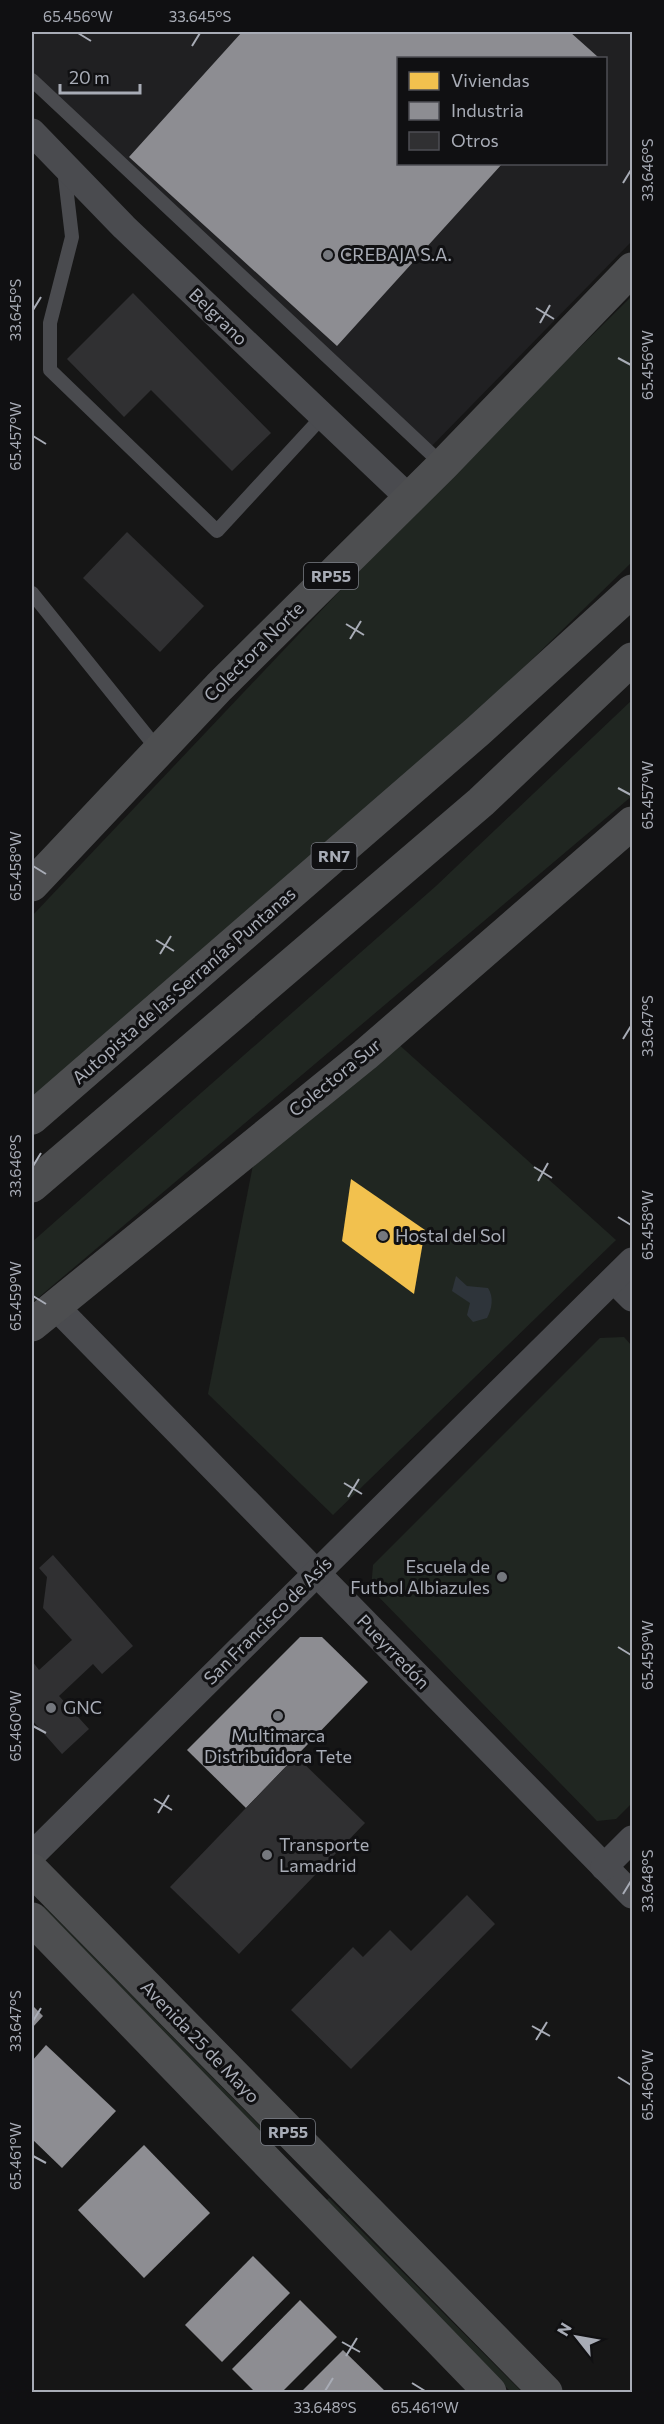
<svg xmlns="http://www.w3.org/2000/svg" width="664" height="2424" font-family="Commissioner,sans-serif">
<style>
.built{fill:#202022;fill-rule:evenodd}
.green{fill:#202621}
.water{fill:#2e343a}
.homes{fill:#f2c14e}
.industry{fill:#8d8d92}
.building{fill:#303032}
.lines{fill:none;stroke-linecap:round;stroke-linejoin:round}
.service{stroke:#4a4b4f;stroke-width:14}
.minor{stroke:#4a4b4f;stroke-width:27}
.primary{stroke:#4d4e50;stroke-width:33}
.trunk{stroke:#4d4e50;stroke-width:33}
.ticks{fill:none;stroke:#a8acb6;stroke-width:2}
.poi-dot{fill:#75787e;stroke:#101012;stroke-width:2}
.labels{text-anchor:middle;stroke-width:6;stroke-linejoin:round;paint-order:stroke}
.shield{fill:#101012;stroke:#7a7d85;stroke-width:1.5}
.shield-label{font-size:16px;font-weight:bold;fill:#a8acb6}
.poi-label{font-size:18px;fill:#a8acb6;stroke:#101012;text-anchor:start}
.street-label{font-size:18px;fill:#a8acb6;stroke:#101012}
.neatline{fill:none;stroke:#a8acb6;stroke-width:2}
.ticks-label{font-size:15px;text-anchor:middle;fill:#a8acb6}
</style>
<rect width="100%" height="100%" fill="#161616"/>
<path class="built" d="M32,32H632V241L423,455L32,71ZM398,58H606V164H398Z"/>
<g class="green">
<polygon points="632,296 632,562 407,781 32,1111 32,916 438,487"/>
<polygon points="632,700 632,796 32,1303 32,1242 436,886"/>
<polygon points="396,1042 616,1240 333,1515 208,1394 253,1165"/>
<polygon points="624,1337 632,1346 632,1803 616,1819 597,1821 371,1589 373,1565 600,1338"/>
<polygon points="44,1906 275,2141 269,2146 38,1912"/>
<polygon points="329,2198 522,2392 511,2392 324,2203"/>
</g>
<path class="water" d="M456,1276L467,1286L488,1288C494,1297 492,1309 487,1318L473,1322L467,1315L470,1303L452,1291Z"/>
<polygon class="homes" points="351,1179 425,1230 414,1294 342,1241"/>
<g class="industry">
<polygon points="242,32 570,32 598,57 398,58 398,164 502,164 337,346 129,157"/>
<polygon points="300,1637 322,1637 368,1682 246,1808 187,1750"/>
<polygon points="32,2005 43,2016 32,2028"/>
<polygon points="46,2045 116,2111 62,2168 32,2139 32,2061"/>
<polygon points="144,2145 210,2213 144,2278 78,2210"/>
<polygon points="253,2256 290,2293 222,2362 185,2325"/>
<polygon points="300,2300 337,2337 282,2392 255,2392 232,2369"/>
<polygon points="343,2350 386,2392 301,2392"/>
</g>
<g class="building">
<polygon points="133,293 271,433 232,471 151,390 124,417 67,359"/>
<polygon points="127,532 204,606 160,652 83,578"/>
<polygon points="53,1555 133,1646 102,1674 93,1664 59,1696 89,1729 62,1754 32,1720 32,1661 39,1670 72,1640 43,1608 47,1577 39,1568"/>
<polygon points="296,1756 365,1823 239,1954 170,1887"/>
<polygon points="467,1895 495,1924 351,2069 291,2010 353,1947 363,1957 390,1930 411,1951"/>
</g>
<g class="lines">
<g class="service">
<polyline points="32,80 443,465"/>
<polyline points="64,169 72,237 50,323 50,370 217,531 323,416"/>
<polyline points="32,593 159,751"/>
</g>
<g class="minor">
<polyline points="32,132 124,227 409,498"/>
<polyline points="614,1280 632,1298"/>
<polyline points="54,1305 632,1895"/>
<polyline points="32,1855 632,1261"/>
<polyline points="604,1867 632,1839"/>
</g>
<g class="primary">
<polyline points="32,885 219,687 443,465 632,269"/>
<polyline points="32,1325 365,1055 632,823"/>
<polyline points="32,1870 546,2392"/>
<polyline points="32,1919 490,2392"/>
</g>
<g class="trunk">
<polyline points="32,1118 478,731 632,591"/>
<polyline points="32,1186 481,802 632,659"/>
</g>
</g>
<path class="ticks" d="M78,33L91,41M192,46L200,33M623,183L631,170M536,308L554,319M33,310L41,297M540,323L550,305M618,358L631,365M33,436L46,444M346,624L364,635M350,639L361,621M618,788L631,795M33,866L46,874M156,940L174,951M160,954L171,936M623,1039L631,1026M33,1166L41,1153M534,1167L552,1178M538,1181L548,1163M618,1217L631,1225M33,1296L46,1304M344,1483L362,1494M348,1497L359,1479M618,1647L631,1655M33,1726L46,1733M154,1799L172,1810M158,1813L169,1795M623,1894L631,1881M33,2021L41,2008M532,2026L550,2036M536,2040L547,2022M618,2077L631,2085M33,2156L46,2163M342,2342L360,2352M346,2356L357,2338M412,2383L425,2391M325,2391L333,2378"/>
<g class="poi-dot">
<circle cx="328" cy="255" r="6"/>
<circle cx="383" cy="1236" r="6"/>
<circle cx="502" cy="1577" r="6"/>
<circle cx="51" cy="1708" r="6"/>
<circle cx="278" cy="1716" r="6"/>
<circle cx="267" cy="1855" r="6"/>
</g>
<g class="labels">
<g class="shield">
<rect x="304" y="563" width="54" height="26" rx="4.5"/>
<rect x="311.5" y="843" width="45" height="26" rx="4.5"/>
<rect x="261" y="2119" width="54" height="26" rx="4.5"/>
</g>
<g class="shield-label">
<text x="331" y="582">RP55</text>
<text x="334" y="862">RN7</text>
<text x="288" y="2138">RP55</text>
</g>
<g class="poi-label">
<text x="340" y="261">CREBAJA S.A.</text>
<text x="395" y="1242">Hostal del Sol</text>
<text x="490" y="1573" text-anchor="end">Escuela de<tspan x="490" dy="21">Futbol Albiazules</tspan></text>
<text x="63" y="1714">GNC</text>
<text x="278" y="1742" text-anchor="middle">Multimarca<tspan x="278" dy="21">Distribuidora Tete</tspan></text>
<text x="279" y="1851">Transporte<tspan x="279" dy="21">Lamadrid</tspan></text>
</g>
<g class="street-label">
<text transform="translate(218 317) rotate(44)" y="6">Belgrano</text>
<text transform="translate(254 652) rotate(-45)" y="6">Colectora Norte</text>
<text transform="translate(184 986) rotate(-41)" y="6">Autopista de las Serranías Puntanas</text>
<text transform="translate(335 1078) rotate(-39)" y="6">Colectora Sur</text>
<text transform="translate(268 1621) rotate(-45)" y="6">San Francisco de Asís</text>
<text transform="translate(393 1652) rotate(46)" y="6">Pueyrredón</text>
<text transform="translate(200 2042) rotate(46)" y="6">Avenida 25 de Mayo</text>
</g>
</g>
<rect width="664" height="2424" fill="none" stroke="#101012" stroke-width="66"/>
<rect x="397" y="57" width="210" height="108" fill="#101012" stroke="#4d4e54" stroke-width="1.5"/>
<rect x="409" y="72" width="30" height="18" fill="#f2c14e" stroke="#4d4e54" stroke-width="1.5"/>
<text x="451" y="87" font-size="18" fill="#a8acb6">Viviendas</text>
<rect x="409" y="102" width="30" height="18" fill="#8d8d92" stroke="#4d4e54" stroke-width="1.5"/>
<text x="451" y="117" font-size="18" fill="#a8acb6">Industria</text>
<rect x="409" y="132" width="30" height="18" fill="#303032" stroke="#4d4e54" stroke-width="1.5"/>
<text x="451" y="147" font-size="18" fill="#a8acb6">Otros</text>
<g transform="translate(577 2337) rotate(301)" stroke="#101012" stroke-width="4.5" paint-order="stroke">
<path d="M0-4.5L10 22L0 15L-10 22Z" fill="#a8acb6"/>
<text y="-9" font-size="16" font-weight="bold" text-anchor="middle" fill="#a8acb6">N</text>
</g>
<path d="M60 84v9h80v-9" fill="none" stroke="#a8acb6" stroke-width="3"/>
<text x="69" y="84" font-size="18" fill="#a8acb6" stroke="#101012" stroke-width="4.5" paint-order="stroke">20 m</text>
<rect x="33" y="33" width="598" height="2358" class="neatline"/>
<g class="ticks-label">
<text x="78" y="22">65.456°W</text>
<text x="200" y="22">33.645°S</text>
<text transform="translate(648 170) rotate(-90)" y="5">33.646°S</text>
<text transform="translate(16 310) rotate(-90)" y="5">33.645°S</text>
<text transform="translate(648 365) rotate(-90)" y="5">65.456°W</text>
<text transform="translate(16 436) rotate(-90)" y="5">65.457°W</text>
<text transform="translate(648 795) rotate(-90)" y="5">65.457°W</text>
<text transform="translate(16 866) rotate(-90)" y="5">65.458°W</text>
<text transform="translate(648 1026) rotate(-90)" y="5">33.647°S</text>
<text transform="translate(16 1166) rotate(-90)" y="5">33.646°S</text>
<text transform="translate(648 1225) rotate(-90)" y="5">65.458°W</text>
<text transform="translate(16 1296) rotate(-90)" y="5">65.459°W</text>
<text transform="translate(648 1655) rotate(-90)" y="5">65.459°W</text>
<text transform="translate(16 1726) rotate(-90)" y="5">65.460°W</text>
<text transform="translate(648 1881) rotate(-90)" y="5">33.648°S</text>
<text transform="translate(16 2021) rotate(-90)" y="5">33.647°S</text>
<text transform="translate(648 2085) rotate(-90)" y="5">65.460°W</text>
<text transform="translate(16 2156) rotate(-90)" y="5">65.461°W</text>
<text x="325" y="2413">33.648°S</text>
<text x="425" y="2413">65.461°W</text>
</g>
</svg>
